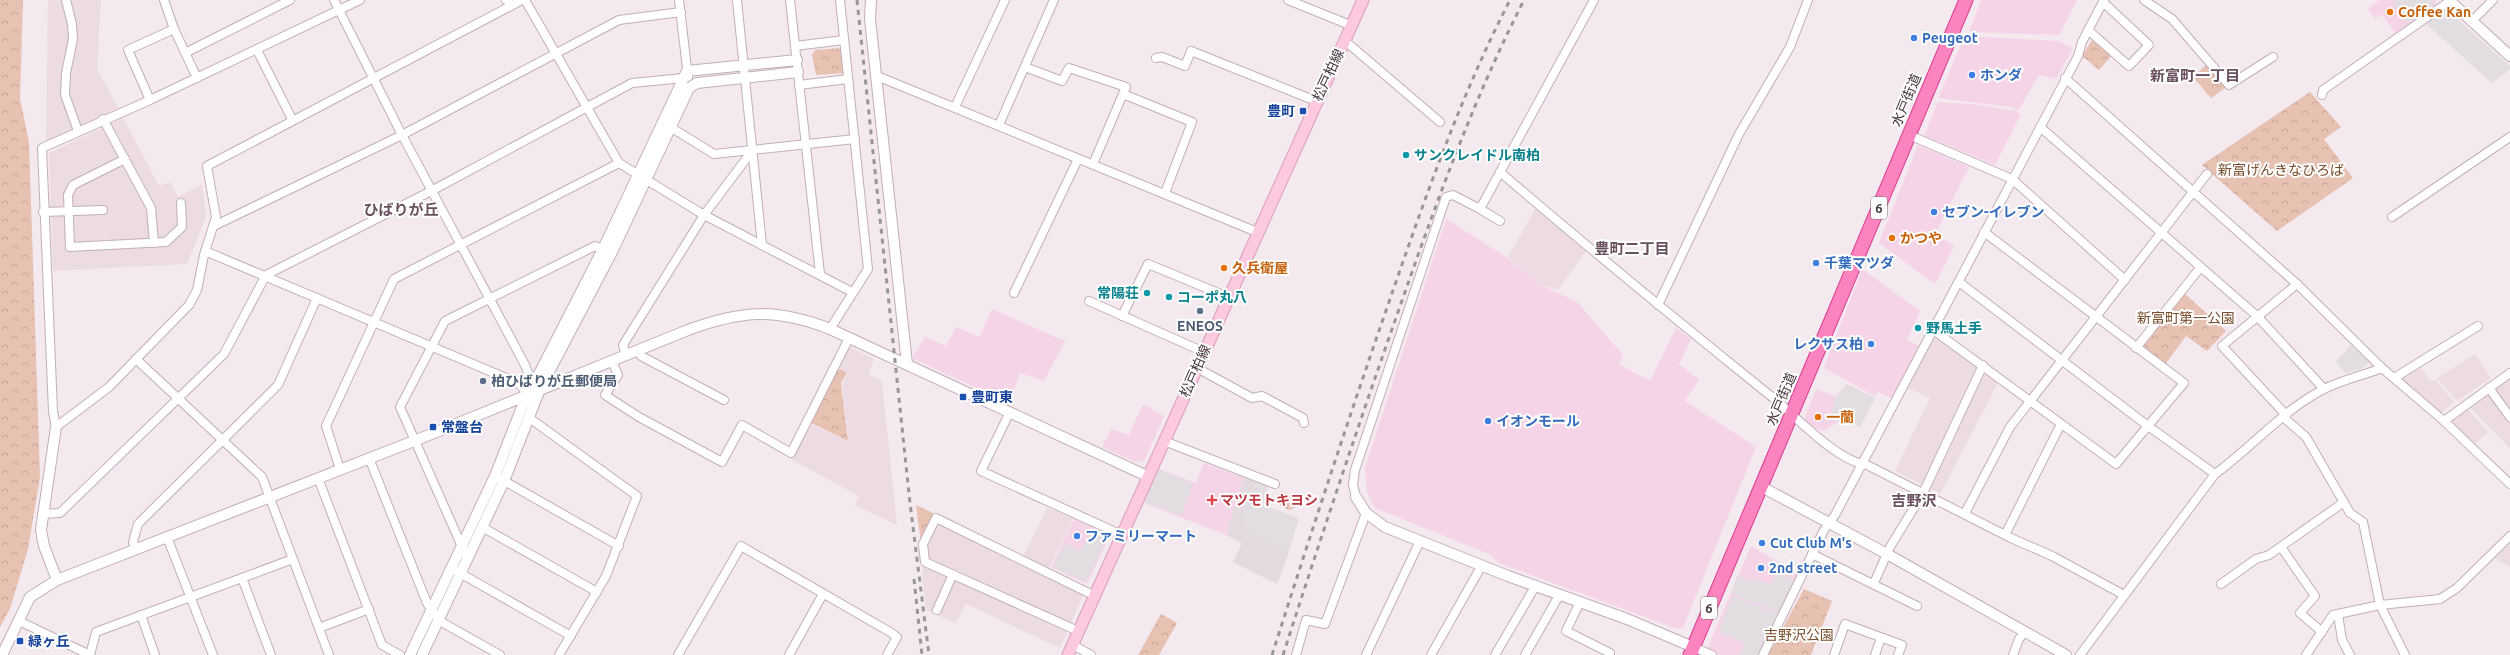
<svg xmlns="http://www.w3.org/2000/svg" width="2510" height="655" font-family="Ubuntu,'Noto Sans JP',sans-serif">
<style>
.residential{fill:#ecdbe3}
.commercial{fill:#f5d4e8}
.industrial{fill:#e3dae0}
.park{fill:url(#park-crowns)}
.parking{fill:#e2dde0}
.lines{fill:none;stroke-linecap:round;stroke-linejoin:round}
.minor-casing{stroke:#c2aeb9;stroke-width:10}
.tertiary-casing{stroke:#c2aeb9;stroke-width:12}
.secondary-casing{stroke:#d99eb8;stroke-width:13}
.trunk-casing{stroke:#da3c93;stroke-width:15}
.minor{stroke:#fff;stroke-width:8}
.tertiary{stroke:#fff;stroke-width:10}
.secondary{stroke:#fdc9df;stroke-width:11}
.trunk{stroke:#fb84be;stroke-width:13}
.rail{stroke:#979797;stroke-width:3;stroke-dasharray:5 5;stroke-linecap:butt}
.food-dot{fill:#e8710a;stroke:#fff;stroke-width:1.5}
.shop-dot{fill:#3f7fe0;stroke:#fff;stroke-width:1.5}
.transit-dot{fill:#1a4fb4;stroke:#fff;stroke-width:1.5}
.culture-dot{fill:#0f9aa8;stroke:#fff;stroke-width:1.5}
.service-dot{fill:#5c6f8a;stroke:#fff;stroke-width:1.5}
.health-dot{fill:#e0444e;stroke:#fff;stroke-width:1.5}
.labels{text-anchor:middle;stroke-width:4;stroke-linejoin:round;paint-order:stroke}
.shield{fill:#fff;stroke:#7e7379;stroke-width:1}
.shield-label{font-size:13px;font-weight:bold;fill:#473740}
.food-label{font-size:14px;font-weight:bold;fill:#c56008;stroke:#fff;text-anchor:start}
.shop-label{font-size:14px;font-weight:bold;fill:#366cbe;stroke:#fff;text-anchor:start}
.street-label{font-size:14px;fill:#473740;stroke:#fff}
.transit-label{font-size:14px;font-weight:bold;fill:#164399;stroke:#fff;text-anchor:start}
.culture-label{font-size:14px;font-weight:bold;fill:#0d838f;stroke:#fff;text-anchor:start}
.park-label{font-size:14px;fill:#784d2b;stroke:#fff}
.service-label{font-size:14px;font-weight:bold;fill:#4e5e75;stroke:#fff}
.health-label{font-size:14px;font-weight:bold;fill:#be3a42;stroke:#fff;text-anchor:start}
.neighbourhood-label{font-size:15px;font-weight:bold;fill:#6a4f5e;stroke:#fff}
</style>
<defs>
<pattern id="park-crowns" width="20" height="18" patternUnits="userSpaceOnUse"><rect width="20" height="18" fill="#e7c1b2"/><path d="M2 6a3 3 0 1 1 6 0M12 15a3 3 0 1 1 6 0" fill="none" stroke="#c8a69a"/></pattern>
</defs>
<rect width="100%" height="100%" fill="#f4e9ee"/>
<g class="residential">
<polygon points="48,0 101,0 97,69 118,108 46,142"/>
<polygon points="123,118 159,186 170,182 178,197 202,184 206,217 187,264 53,271 49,153"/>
<polygon points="1536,208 1586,251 1558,290 1540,284 1508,257"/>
<polygon points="1935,337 1998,383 1940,494 1895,471 1930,398 1906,387"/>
<polygon points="849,347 874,359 868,374 882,382 897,525 855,505 859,496 789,458 808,423 849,442 842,384 848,373 839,367"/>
<polygon points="2475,354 2491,378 2457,401 2437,378"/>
<polygon points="2420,367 2430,381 2436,381 2454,402 2442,412 2436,410 2400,378"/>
<polygon points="2510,380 2510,448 2469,407"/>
<polygon points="2467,408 2488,432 2474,445 2451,422"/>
<polygon points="1047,508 1073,519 1049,568 1023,556"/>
<polygon points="940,525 1084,593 1060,648 966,604 955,623 926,610 922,574 926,542 936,526"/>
<polygon points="2510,544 2510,567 2495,558"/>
</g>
<g class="commercial">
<polygon points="1981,0 2077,0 2059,35 1969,32"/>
<polygon points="2380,0 2436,0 2435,6 2395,33 2382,14 2375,19 2368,9"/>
<polygon points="1965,36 2058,41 2073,48 2056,79 2039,75 2018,111 2011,107 1938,98"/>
<polygon points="1938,102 1971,104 2015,111 2021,114 1995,165 1924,136"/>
<polygon points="1918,145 1969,167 1935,234 1954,246 1935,284 1879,243"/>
<polygon points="1446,219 1505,256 1539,284 1577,302 1623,355 1619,364 1650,381 1676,328 1691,339 1679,364 1699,380 1685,401 1756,447 1683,628 1677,629 1499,563 1489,554 1375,508 1367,493 1365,468"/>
<polygon points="1862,269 1920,311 1907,340 1920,346 1893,399 1878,392 1875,396 1824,368"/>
<polygon points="992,309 1065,341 1044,381 1020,373 1009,403 912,358 925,337 946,346 956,327 979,337"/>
<polygon points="1847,384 1875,398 1860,427 1845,417 1824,431 1803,423 1816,389 1836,397"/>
<polygon points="1143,404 1164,416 1145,460 1135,462 1102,447 1111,429 1129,435"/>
<polygon points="1204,463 1244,478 1226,535 1142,502 1157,468 1196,483"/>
<polygon points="1074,519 1110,535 1087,584 1051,567"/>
<polygon points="1751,546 1802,576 1761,655 1721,655 1707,649"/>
</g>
<polygon class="industrial" points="1244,478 1257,482 1242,517 1248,520 1244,529 1289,552 1277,584 1233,562 1242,543 1226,535"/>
<g class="park">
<polygon points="0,0 23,0 20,98 29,142 40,477 28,549 10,609 0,627"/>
<polygon points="2092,40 2111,56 2099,70 2082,56"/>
<polygon points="843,48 845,73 816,75 812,55 815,50"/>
<polygon points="2209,62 2229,85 2211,98 2193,77"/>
<polygon points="2310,92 2341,127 2324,139 2353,178 2277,231 2202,165"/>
<polygon points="2184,293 2226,331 2207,351 2186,336 2164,366 2144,349 2143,345"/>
<polygon points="841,369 847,373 841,383 848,441 811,423 837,371"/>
<polygon points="1282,491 1301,500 1298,505 1290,510 1281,507 1275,499 1276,495"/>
<polygon points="916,505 933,513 921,543"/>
<polygon points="1804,589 1832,601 1811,655 1768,655"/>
<polygon points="1161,614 1177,623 1159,655 1138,655"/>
</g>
<g class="parking">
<polygon points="2395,0 2432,0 2433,1 2433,6 2407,23 2393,3"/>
<polygon points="2447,10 2510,66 2510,69 2492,83 2425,23"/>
<polygon points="2351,345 2369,362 2361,369 2345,373 2336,361"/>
<polygon points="1847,384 1875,398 1860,427 1845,417 1839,422 1830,416 1836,397"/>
<polygon points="1158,470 1193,484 1181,515 1144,502"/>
<polygon points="1257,482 1268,487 1263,505 1299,518 1289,552 1244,530 1248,520 1242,517"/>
<polygon points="1091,529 1107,537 1086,582 1053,567 1065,543 1081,551"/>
<polygon points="1777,571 1799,582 1782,614 1731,593 1737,576 1753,581 1754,578 1771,585"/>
<polygon points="1733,596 1777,614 1760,655 1739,655 1745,643 1721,633 1720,627"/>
</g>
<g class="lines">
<defs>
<g id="minor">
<polyline points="66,0 72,24 73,39 66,73 65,95 78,131"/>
<polyline points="164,0 174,29 197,78"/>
<polyline points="334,0 402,135 525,365 533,386"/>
<polyline points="506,0 508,1"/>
<polyline points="525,0 619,163 704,215 852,292"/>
<polyline points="679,0 688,77"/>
<polyline points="737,0 762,245"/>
<polyline points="790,0 820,274"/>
<polyline points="1288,0 1350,25"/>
<polyline points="2144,0 2172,19 2229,85 2273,57"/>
<polyline points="2472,21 2493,0"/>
<polyline points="174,29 128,50 150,100 42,148 53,411 56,427 109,387 189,305 197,290 204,255 216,217 207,166 522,0"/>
<polyline points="2088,30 2129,66 2149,45 2103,2"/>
<polyline points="1344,40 1440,122"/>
<polyline points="795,46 844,40"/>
<polyline points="257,50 292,119"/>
<polyline points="185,53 290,0"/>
<polyline points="1156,58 1162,57 1185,66 1191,51 1316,101"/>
<polyline points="1025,67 1062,81 1069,68 1126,87 1093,164"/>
<polyline points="877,76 1257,232"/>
<path d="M2065,78L2297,284L2382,368C2364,375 2342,380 2324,389C2283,410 2252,447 2215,474L2080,655"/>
<polyline points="799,85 848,79"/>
<polyline points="1123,94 1192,122 1165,193"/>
<polyline points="2322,95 2323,90 2450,1"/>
<polyline points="150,100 360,0"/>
<polyline points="955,107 1005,0"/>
<polyline points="103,119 151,208 154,243"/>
<polyline points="667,125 714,154 855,139"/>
<polyline points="999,125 1054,0"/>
<polyline points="2040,127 2257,316 2324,389"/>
<polyline points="1909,135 2012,179 2125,280"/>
<polyline points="125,159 73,185 68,195 70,247 166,242 182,227 181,203"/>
<path d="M1500,172C1590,249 1680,323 1772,397C1796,416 1836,461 1867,465L2011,538L2052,556L2124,595"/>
<polyline points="1480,209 1500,221"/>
<polyline points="43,212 103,210"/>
<polyline points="2392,217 2510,137"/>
<polyline points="214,226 402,135 619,20 681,12"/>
<polyline points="205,251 518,383 528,394"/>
<polyline points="1959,282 2148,426 2215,474"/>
<polyline points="1014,293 1078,159"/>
<polyline points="1089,301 1204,352"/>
<polyline points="1658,305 1739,134 1790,47 1808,0"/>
<polyline points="1122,316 1148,264 1228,297"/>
<polyline points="830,329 868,269 840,0"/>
<polyline points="1932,329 2116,464 2184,383 1984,232"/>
<polyline points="2136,348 2200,268"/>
<polyline points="638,350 641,356 724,400"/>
<polyline points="626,355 623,345 704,215 752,151"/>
<polyline points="136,359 262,477 329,655"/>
<polyline points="612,361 618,375 605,395 639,417 722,462 742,425 791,453 849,338"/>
<polyline points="1197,368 1252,398 1262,396 1303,418 1304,423"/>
<polyline points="2382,368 2444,421 2510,484"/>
<polyline points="2394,378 2478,326"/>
<polyline points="2489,388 2510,417"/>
<polyline points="1010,412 981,471 1122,535"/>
<polyline points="2286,415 2222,346 2297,284"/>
<polyline points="528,417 637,496 606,576 559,655"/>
<polyline points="2283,417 2306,437 2350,513 2363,522 2380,605 2405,655"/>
<polyline points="2444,421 2510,373"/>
<polyline points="1164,441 1275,484"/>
<polyline points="369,458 427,603 438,620 500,655"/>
<polyline points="340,469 326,426 394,279 619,163"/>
<polyline points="318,478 382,645 400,655"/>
<polyline points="499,478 619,546"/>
<polyline points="1356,497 1353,485 1355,470 1446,197 1453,195 1480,209 1594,0"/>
<polyline points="1965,513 2010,427 2207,174"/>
<polyline points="42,514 60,513 224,354 266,275 433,190 632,83 684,78"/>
<polyline points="482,527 597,592"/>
<polyline points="2005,535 2061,424"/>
<polyline points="167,537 213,655"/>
<polyline points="2281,547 2315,596 2300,613 2322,632"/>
<polyline points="136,549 133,542 138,524 278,385 317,298"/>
<polyline points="1812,554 1917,606"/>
<polyline points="467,558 400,407 445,321 595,246 607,251"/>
<polyline points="451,568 571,636"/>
<polyline points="242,578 271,655"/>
<polyline points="1874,583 1890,547 1923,493 1983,365"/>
<polyline points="2221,584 2256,559 2269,555 2344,502"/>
<polyline points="1580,602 1566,631 1610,653"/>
<polyline points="937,610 953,574"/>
<polyline points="2338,614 2342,640 2350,655"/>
<polyline points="141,615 155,655"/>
<polyline points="19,621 90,655"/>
<polyline points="319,628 369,609"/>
<polyline points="1078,631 925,562 923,544 936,518 1095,596"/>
<polyline points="1073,645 1091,655"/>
<polyline points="1693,647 1712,655"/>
<polyline points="90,655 96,632 293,559"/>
<polyline points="678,655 741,546 890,632 897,637 887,655"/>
<polyline points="789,655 823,594"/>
<polyline points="1296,655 1306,620 1325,624 1366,513"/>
<polyline points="1366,655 1420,541"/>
<polyline points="1431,655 1482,565"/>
<polyline points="1495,655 1536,585"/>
<polyline points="1525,655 1560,594"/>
<polyline points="1763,655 1824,530 1835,515 2078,56 2082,42 2104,0"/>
<polyline points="1834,655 1845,624 1902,645 1898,655"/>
<polyline points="1875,655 1881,638"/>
<polyline points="2013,655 2019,639 2024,633"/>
<polyline points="2306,655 2333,615 2380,605 2440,599 2457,588 2510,536"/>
</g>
<g id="tertiary">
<polyline points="871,0 870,19 907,364"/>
<polyline points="2449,0 2510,56"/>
<polyline points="56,427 41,530 44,546 57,580"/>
<polyline points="1760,486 1887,554 2066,655"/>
<polyline points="1356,497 1366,513 1385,527 1508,576 1627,619 1693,647"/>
<path d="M2,655L30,597L57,580L414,441L688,330C742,310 776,308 830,329L1147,476"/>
<polyline points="410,655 495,476 522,407 603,249 687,71 797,60"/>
<polyline points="422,655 504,481 540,389 612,252 689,88 697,83 798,72"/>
</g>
<polyline id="secondary" points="1068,655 1363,0"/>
<polyline id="trunk" points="1690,655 1966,0"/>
</defs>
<use href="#minor" class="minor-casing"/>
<use href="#tertiary" class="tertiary-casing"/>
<use href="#secondary" class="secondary-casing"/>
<use href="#trunk" class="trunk-casing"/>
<use href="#minor" class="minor"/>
<use href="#tertiary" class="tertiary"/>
<use href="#secondary" class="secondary"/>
<use href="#trunk" class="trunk"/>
<g class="rail">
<polyline points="857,0 910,503 929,655"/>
<polyline points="914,579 922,655"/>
<path d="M1272,655C1310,536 1349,417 1390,299C1425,198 1461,95 1510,0"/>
<path d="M1283,655C1320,540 1358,426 1398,312C1435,206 1473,100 1524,0"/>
</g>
</g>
<g class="food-dot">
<circle cx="2390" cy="12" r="4"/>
<circle cx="1892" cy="238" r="4"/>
<circle cx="1224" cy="268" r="4"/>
<circle cx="1818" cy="417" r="4"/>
</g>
<g class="shop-dot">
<circle cx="1914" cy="38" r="4"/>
<circle cx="1972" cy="75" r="4"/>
<circle cx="1934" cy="212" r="4"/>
<circle cx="1816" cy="263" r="4"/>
<circle cx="1871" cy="344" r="4"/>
<circle cx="1488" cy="421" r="4"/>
<circle cx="1077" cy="536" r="4"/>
<circle cx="1762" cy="543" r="4"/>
<circle cx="1761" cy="568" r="4"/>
</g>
<g class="transit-dot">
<rect x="1299" y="107" width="8" height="8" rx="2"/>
<rect x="959" y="393" width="8" height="8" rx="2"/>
<rect x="429" y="423" width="8" height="8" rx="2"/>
<rect x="16" y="637" width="8" height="8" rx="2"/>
</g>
<g class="culture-dot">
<circle cx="1406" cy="155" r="4"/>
<circle cx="1147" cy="293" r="4"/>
<circle cx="1169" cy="297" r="4"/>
<circle cx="1918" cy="328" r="4"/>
</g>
<g class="service-dot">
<circle cx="1200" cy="311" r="4"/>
<circle cx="483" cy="381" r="4"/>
</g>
<path class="health-dot" d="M1210 494h4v4h4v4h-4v4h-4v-4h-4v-4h4z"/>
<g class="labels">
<g class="shield">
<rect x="1871" y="197" width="16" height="22" rx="3"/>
<rect x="1701" y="597" width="16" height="22" rx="3"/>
</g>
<g class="shield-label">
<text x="1879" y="213">6</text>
<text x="1709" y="613">6</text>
</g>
<g class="food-label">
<text x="2398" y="17">Coffee Kan</text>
<text x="1900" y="243">かつや</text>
<text x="1232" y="273">久兵衛屋</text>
<text x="1826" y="422">一蘭</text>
</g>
<g class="shop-label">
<text x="1922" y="43">Peugeot</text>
<text x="1980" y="80">ホンダ</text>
<text x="1942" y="217">セブン-イレブン</text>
<text x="1824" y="268">千葉マツダ</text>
<text x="1863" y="349" text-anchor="end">レクサス柏</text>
<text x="1496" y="426">イオンモール</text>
<text x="1085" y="541">ファミリーマート</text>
<text x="1770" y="548">Cut Club M's</text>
<text x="1769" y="573">2nd street</text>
</g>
<g class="street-label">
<text transform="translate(1328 75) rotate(-65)" y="5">松戸柏線</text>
<text transform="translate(1906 100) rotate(-67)" y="5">水戸街道</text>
<text transform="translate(1195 371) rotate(-66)" y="5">松戸柏線</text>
<text transform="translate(1781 399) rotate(-67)" y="5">水戸街道</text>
</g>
<g class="transit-label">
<text x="1295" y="116" text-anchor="end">豊町</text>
<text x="971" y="402">豊町東</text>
<text x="441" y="432">常盤台</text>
<text x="28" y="646">緑ヶ丘</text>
</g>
<g class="culture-label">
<text x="1414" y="160">サンクレイドル南柏</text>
<text x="1139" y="298" text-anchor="end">常陽荘</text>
<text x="1177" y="302">コーポ丸八</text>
<text x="1926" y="333">野馬土手</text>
</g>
<g class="park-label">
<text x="2281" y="175">新富げんきなひろば</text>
<text x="2186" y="323">新富町第一公園</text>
<text x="1799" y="640">吉野沢公園</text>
</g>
<g class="service-label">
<text x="1200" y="331">ENEOS</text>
<text x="491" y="386" text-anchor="start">柏ひばりが丘郵便局</text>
</g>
<g class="health-label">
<text x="1220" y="505">マツモトキヨシ</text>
</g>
<g class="neighbourhood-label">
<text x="2195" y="81">新富町一丁目</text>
<text x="401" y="215">ひばりが丘</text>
<text x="1632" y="254">豊町二丁目</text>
<text x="1914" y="506">吉野沢</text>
</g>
</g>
</svg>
